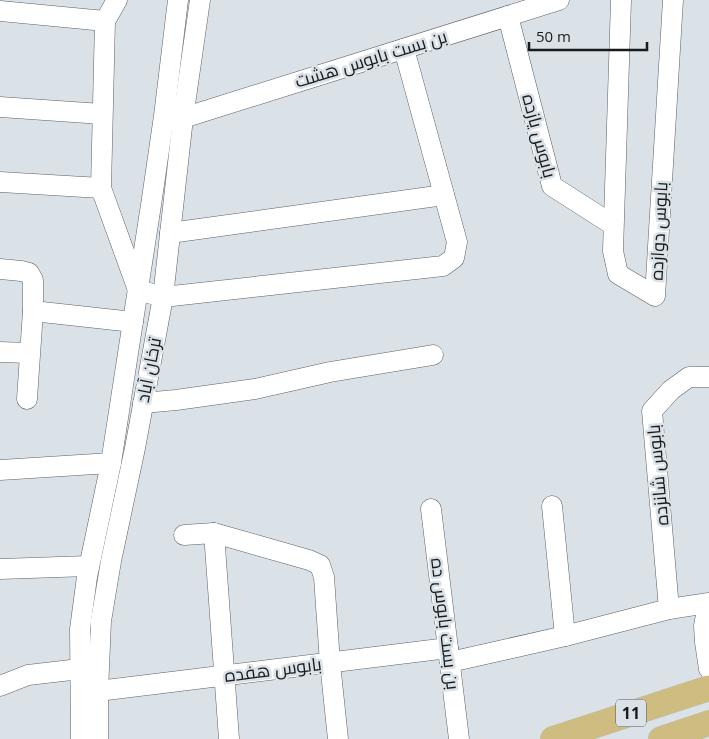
<svg xmlns="http://www.w3.org/2000/svg" width="709" height="739" font-family="'Open Sans',Cairo,sans-serif">
<style>
.lines{fill:none;stroke-linecap:round;stroke-linejoin:round}
.minor-casing{stroke:#5b6167;stroke-width:21}
.major-casing{stroke:#bebfc0;stroke-width:26}
.minor{stroke:#fff;stroke-width:20}
.major{stroke:#cebc80;stroke-width:25}
.labels{text-anchor:middle;stroke-width:5;stroke-linejoin:round;paint-order:stroke}
.shield{fill:#dae1e7;stroke:#52565a;stroke-width:1}
.shield-label{font-size:16px;font-weight:bold;fill:#181b1d}
.street-label{font-size:18px;fill:#181b1d;stroke:#dae1e7}
</style>
<rect width="100%" height="100%" fill="#dae1e7"/>
<g class="lines">
<defs>
<g id="minor">
<polyline points="117,0 105,21 101,188 138,290 163,297 443,266 454,258 457,242 404,49"/>
<polyline points="621,0 613,251 618,274 655,296 673,0"/>
<polyline points="0,11 105,21"/>
<polyline points="508,16 552,186 613,225"/>
<polyline points="0,107 102,114"/>
<polyline points="183,118 559,0"/>
<polyline points="0,182 101,188"/>
<polyline points="170,233 444,195"/>
<polyline points="0,269 21,271 29,273 33,280 33,311 27,399"/>
<polyline points="33,311 133,322"/>
<polyline points="0,352 29,353"/>
<polyline points="143,403 176,400 255,389 330,372 433,355"/>
<polyline points="0,470 111,463"/>
<polyline points="552,506 565,636"/>
<polyline points="431,509 459,739"/>
<polyline points="214,533 229,739"/>
<polyline points="184,535 214,533 309,560 320,565 324,577 330,663 338,739"/>
<polyline points="0,569 89,566"/>
<polyline points="708,604 704,626 705,642 709,669"/>
<polyline points="669,609 652,411 671,390 689,377 709,377"/>
<polyline points="450,662 565,636 669,609 709,603"/>
<polyline points="0,686 28,675 80,669"/>
<polyline points="98,691 448,648"/>
<polyline points="81,739 80,629 87,577 111,463 151,205 164,116 178,0"/>
<polyline points="98,739 98,691 101,621 111,561 135,448 163,297 183,118 200,0"/>
</g>
<g id="major">
<polyline points="553,739 709,688"/>
<polyline points="661,739 709,723"/>
</g>
</defs>
<use href="#minor" class="minor-casing"/>
<use href="#major" class="major-casing"/>
<use href="#minor" class="minor"/>
<use href="#major" class="major"/>
</g>
<g class="labels">
<rect class="shield" x="616" y="699.5" width="30" height="27" rx="4"/>
<g class="shield-label">
<text x="631" y="719">11</text>
</g>
<g class="street-label">
<text transform="translate(371 59) rotate(-17)" y="6">بن بست بابوس هشت</text>
<text transform="translate(539 136) rotate(75)" y="6">بابوس یازده</text>
<text transform="translate(659 231) rotate(-87)" y="6">بابوس دوازده</text>
<text transform="translate(149 370) rotate(-79)" y="6">ترخان آباد</text>
<text transform="translate(658 475) rotate(-95)" y="6">بابوس شانزده</text>
<text transform="translate(445 624) rotate(83)" y="6">بن بست بابوس ده</text>
<text transform="translate(273 670) rotate(-7)" y="6">بابوس هفده</text>
</g>
</g>
<path d="M529 42v8h118v-8" fill="none" stroke="#181b1d" stroke-width="2.5"/>
<text x="536" y="42" font-size="15" fill="#181b1d" stroke="#dae1e7" stroke-width="4" paint-order="stroke">50 m</text>
</svg>
